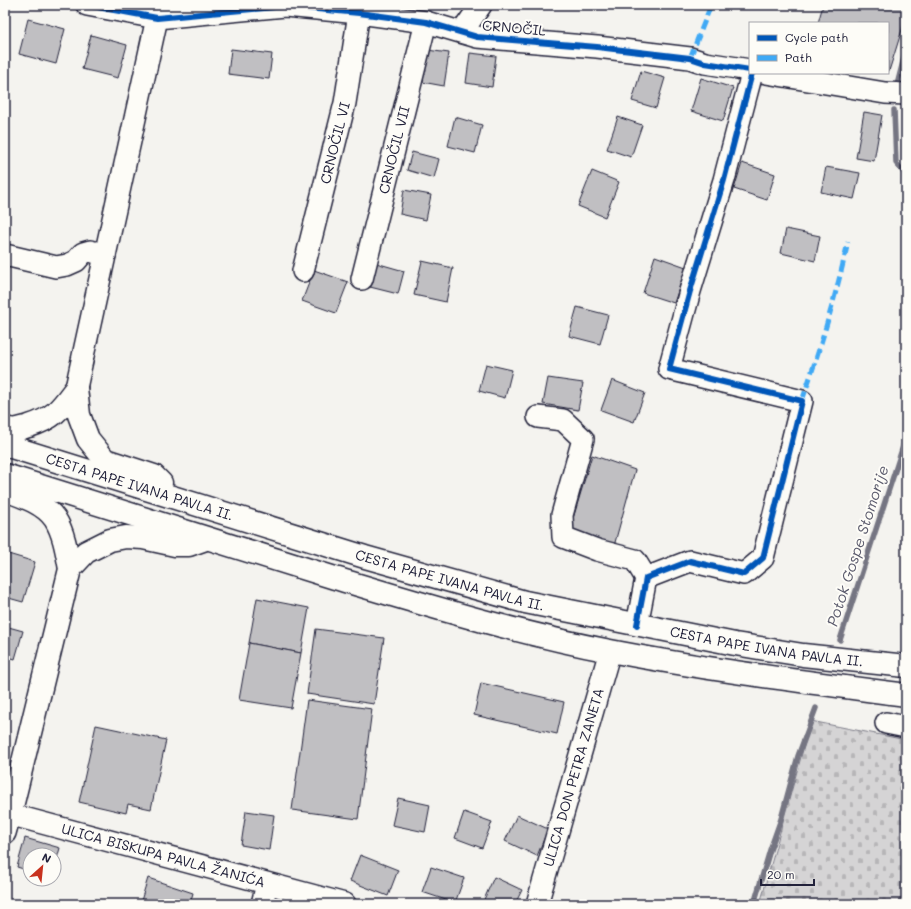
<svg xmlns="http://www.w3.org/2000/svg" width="911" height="909" font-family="Mali,sans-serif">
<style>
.cemetery{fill:url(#cemetery-stones);stroke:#7c7b88}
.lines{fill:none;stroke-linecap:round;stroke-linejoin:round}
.stream{stroke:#757582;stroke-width:5.5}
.building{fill:#c0bfc2;stroke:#22223b}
.minor-casing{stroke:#22223b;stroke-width:24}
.major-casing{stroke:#22223b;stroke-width:25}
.minor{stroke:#fdfcf7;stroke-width:21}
.major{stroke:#fdfcf7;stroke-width:22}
.quiet{stroke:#3fa9f5;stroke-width:5;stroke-dasharray:10 5;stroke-linecap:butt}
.cycleway-casing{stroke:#fdfcf7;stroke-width:8}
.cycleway{stroke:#0057b8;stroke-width:6}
.labels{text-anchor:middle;stroke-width:4;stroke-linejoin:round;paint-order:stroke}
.street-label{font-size:14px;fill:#22223b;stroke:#fdfcf7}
.water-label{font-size:15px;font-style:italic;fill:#59596b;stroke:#fdfcf7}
</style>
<defs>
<pattern id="cemetery-stones" width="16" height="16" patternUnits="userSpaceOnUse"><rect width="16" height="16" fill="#d5d4d5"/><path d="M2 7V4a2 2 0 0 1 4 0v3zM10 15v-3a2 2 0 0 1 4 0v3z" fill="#b7b6b8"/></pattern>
</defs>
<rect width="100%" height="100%" fill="#f4f3ef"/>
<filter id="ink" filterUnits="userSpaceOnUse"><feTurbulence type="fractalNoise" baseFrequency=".025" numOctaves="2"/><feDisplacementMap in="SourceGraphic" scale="8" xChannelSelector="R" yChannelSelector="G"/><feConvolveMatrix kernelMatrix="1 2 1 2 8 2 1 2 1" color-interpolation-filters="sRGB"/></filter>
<g filter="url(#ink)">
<polygon class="cemetery" points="811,721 906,740 906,904 760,904"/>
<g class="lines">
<g class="stream">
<polyline points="897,85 906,50"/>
<polyline points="894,110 896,163 906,175"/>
<polyline points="840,640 906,437"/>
<polyline points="754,904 770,850 781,819 798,756 816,708"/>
</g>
</g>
<g class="building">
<polygon points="823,5 906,5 906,17 889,71 888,71 888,23 818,23"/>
<polygon points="28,19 65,29 56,64 19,54"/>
<polygon points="91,35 127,45 118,78 82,69"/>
<polygon points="231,49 272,54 269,79 228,74"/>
<polygon points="427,50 449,53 444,86 422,82"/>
<polygon points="470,53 496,56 492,87 466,83"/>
<polygon points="641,71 665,78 656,108 632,101"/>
<polygon points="701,78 733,88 723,121 691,111"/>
<polygon points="864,112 882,115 874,161 856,158"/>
<polygon points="455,117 482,125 475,153 448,146"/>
<polygon points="618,117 642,125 631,157 607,149"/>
<polygon points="412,152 439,159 434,178 407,170"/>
<polygon points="742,163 775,174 767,200 734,189"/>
<polygon points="826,167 860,173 854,199 821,192"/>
<polygon points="592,171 619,182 605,217 578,206"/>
<polygon points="404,190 431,195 426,220 400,214"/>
<polygon points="786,229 820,236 815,261 781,253"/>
<polygon points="655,256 686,267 674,303 643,293"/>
<polygon points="422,261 453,268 446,302 414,295"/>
<polygon points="376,263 404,271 398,294 370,287"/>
<polygon points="314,270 348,282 336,313 302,301"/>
<polygon points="577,307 608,315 600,344 569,336"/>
<polygon points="486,364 512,370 505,398 479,391"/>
<polygon points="548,378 583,383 578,410 543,404"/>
<polygon points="612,380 645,393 634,422 601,410"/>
<polygon points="592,455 635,470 614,546 569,532"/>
<polygon points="5,553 35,562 23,602 5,597"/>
<polygon points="257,598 309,608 301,653 249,643"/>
<polygon points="5,626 23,631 15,659 5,656"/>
<polygon points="316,629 384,638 374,704 307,694"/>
<polygon points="249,643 301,653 291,708 239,700"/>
<polygon points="481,683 564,702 557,734 474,715"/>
<polygon points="307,700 372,709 358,819 292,810"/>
<polygon points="96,725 166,740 151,809 128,804 126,813 79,802"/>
<polygon points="398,798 430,805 425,832 392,825"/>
<polygon points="246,811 274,815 269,850 241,845"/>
<polygon points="464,812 492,822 482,848 455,838"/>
<polygon points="517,815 548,829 537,856 505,841"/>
<polygon points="25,838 60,848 54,869 54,855 30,855 30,871 17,867"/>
<polygon points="360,855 398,870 388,896 350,881"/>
<polygon points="431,867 464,878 455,903 422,892"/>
<polygon points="494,877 522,890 515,904 482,904"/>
<polygon points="148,878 193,893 190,904 140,904"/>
</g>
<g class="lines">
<defs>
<g id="minor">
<polyline points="87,5 157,18 285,6 359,13 426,22 477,37 597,47 690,58 705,63 750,70"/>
<polyline points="462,32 481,5"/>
<polyline points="766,73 885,93 906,94"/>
<polyline points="5,255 56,267 67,265 76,261 83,253 90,251 105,255"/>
<path id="s1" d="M303,271L345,103L359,13"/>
<path id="s2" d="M362,279L426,22"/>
<polyline points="76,388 157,18"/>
<polyline points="538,417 563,420 583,439 562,515 563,537 597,550 635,560 646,578"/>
<polyline points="637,625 646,578 690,561 744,574 763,558 802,401 669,369 690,291 724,180 752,73"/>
<polyline points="886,723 906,727"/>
<path id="s3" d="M5,813L345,904"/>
<polyline points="5,833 10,815"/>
<polyline points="262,904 267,884"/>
<path id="s4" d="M537,904L610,651"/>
</g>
<g id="major">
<polyline points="76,388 79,415 88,439 105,460 154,476 161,483"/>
<path d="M5,428C16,431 18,429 29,426C55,418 61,408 76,388"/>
<path id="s5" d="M5,445L365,557L525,602L735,644L803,655L906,666"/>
<path d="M5,475C115,510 225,544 335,578C426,605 517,633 610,651C708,670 807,682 906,695"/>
<path d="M5,490C22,496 44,503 55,519C64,533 67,553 70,569L10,815"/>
<polyline points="70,569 86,552 110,540 126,537 143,538 175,545 189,545 203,540"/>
</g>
</defs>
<use href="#minor" class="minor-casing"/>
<use href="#major" class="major-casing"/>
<use href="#minor" class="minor"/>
<use href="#major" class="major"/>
<g class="quiet">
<polyline points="690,58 711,5"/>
<path d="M802,401C820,349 836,296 848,242"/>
</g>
<defs>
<g id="cycleway">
<polyline points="87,5 157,18 285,6 359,13 426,22 477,37 597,47 690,58 705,63 750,70"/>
<polyline points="637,625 646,578 690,561 744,574 763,558 802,401 669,369 690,291 724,180 752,73"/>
</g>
</defs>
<use href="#cycleway" class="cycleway-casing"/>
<use href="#cycleway" class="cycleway"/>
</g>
</g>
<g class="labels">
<g class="street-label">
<text transform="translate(514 28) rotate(5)" y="5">CRNOČIL</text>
<text dy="5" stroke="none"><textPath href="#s1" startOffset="132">CRNOČIL VI</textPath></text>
<text dy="5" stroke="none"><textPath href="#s2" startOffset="133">CRNOČIL VII</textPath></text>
<text dy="5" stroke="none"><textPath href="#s5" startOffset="141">CESTA PAPE IVANA PAVLA II.</textPath></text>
<text dy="5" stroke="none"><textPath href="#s5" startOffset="465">CESTA PAPE IVANA PAVLA II.</textPath></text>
<text dy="5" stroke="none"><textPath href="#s5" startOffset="789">CESTA PAPE IVANA PAVLA II.</textPath></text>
<text dy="5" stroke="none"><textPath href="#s4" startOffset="132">ULICA DON PETRA ZANETA</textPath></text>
<text dy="5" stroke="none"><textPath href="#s3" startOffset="164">ULICA BISKUPA PAVLA ŽANIĆA</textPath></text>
</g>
<g class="water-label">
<text transform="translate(858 546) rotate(-72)" y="5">Potok Gospe Stomorije</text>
</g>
</g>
<rect width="911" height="909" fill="none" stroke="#fdfcf7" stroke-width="20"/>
<rect x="10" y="10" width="891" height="889" fill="none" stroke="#22223b" stroke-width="1.5" filter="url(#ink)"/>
<rect x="749" y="22" width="140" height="52" fill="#fdfcf7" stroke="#a5a5ac"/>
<rect x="757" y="35" width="20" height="6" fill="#0057b8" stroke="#a5a5ac"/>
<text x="785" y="42" font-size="12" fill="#22223b">Cycle path</text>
<rect x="757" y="55" width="20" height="6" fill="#3fa9f5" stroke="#a5a5ac"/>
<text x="785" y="62" font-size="12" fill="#22223b">Path</text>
<g transform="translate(42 867) rotate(27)"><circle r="19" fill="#fdfcf7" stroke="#a5a5ac"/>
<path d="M0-3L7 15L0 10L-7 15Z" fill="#c8321e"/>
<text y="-6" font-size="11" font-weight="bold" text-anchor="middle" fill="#22223b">N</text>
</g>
<path d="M761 879v6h53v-6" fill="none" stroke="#22223b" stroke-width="2"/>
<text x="767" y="879" font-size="12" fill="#22223b" stroke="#fdfcf7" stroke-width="3" paint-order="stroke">20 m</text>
</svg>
